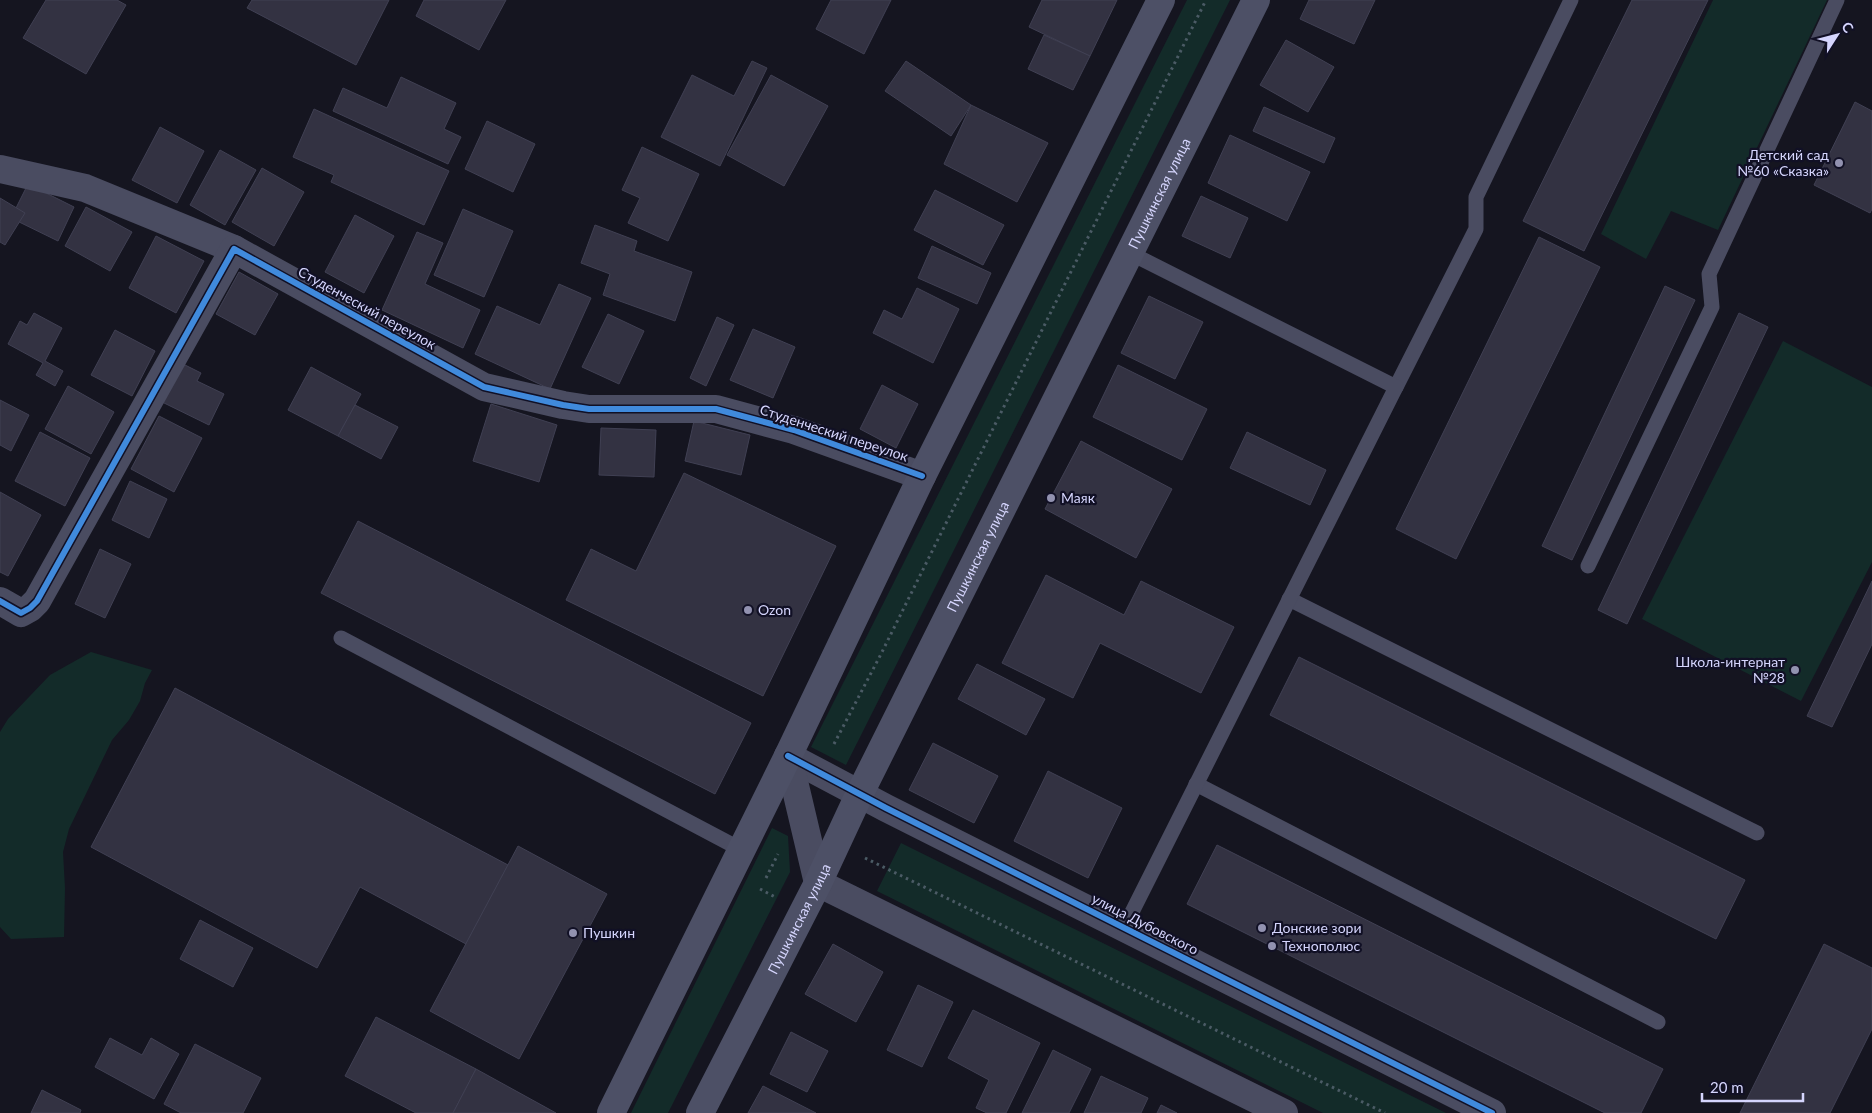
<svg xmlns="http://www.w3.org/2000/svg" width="1872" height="1113" font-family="Lato,sans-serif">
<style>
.green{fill:#132b29}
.building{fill:#333242;stroke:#404053}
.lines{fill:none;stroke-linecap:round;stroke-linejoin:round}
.path{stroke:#4b5b65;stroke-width:3;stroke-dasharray:2.5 4;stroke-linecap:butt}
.lane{stroke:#4a4c61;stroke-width:15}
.street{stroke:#4a4c61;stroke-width:28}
.secondary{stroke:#4d5066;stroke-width:28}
.cycleway-casing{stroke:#111025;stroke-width:9}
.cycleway{stroke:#408adc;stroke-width:6}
.poi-dot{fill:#9292b0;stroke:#111025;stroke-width:2}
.labels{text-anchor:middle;stroke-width:4.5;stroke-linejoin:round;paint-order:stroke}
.poi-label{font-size:14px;fill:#d5d5fd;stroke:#111025;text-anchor:start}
.street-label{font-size:14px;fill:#d5d5fd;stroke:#111025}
</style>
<rect width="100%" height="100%" fill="#151520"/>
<g class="green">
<polygon points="1187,0 1230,0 846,765 811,747"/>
<polygon points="1713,0 1827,0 1718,230 1671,211 1646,259 1601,234"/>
<polygon points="1783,341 1872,387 1872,562 1801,701 1642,619"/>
<polygon points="91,652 152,670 145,683 140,701 129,720 112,740 69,829 63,852 65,888 64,937 11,939 0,927 0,732 8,719 50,675"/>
<polygon points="772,828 788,836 790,872 668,1113 631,1113"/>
<polygon points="901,843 1446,1113 1323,1113 877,891"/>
</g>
<g class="building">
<polygon points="46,0 117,0 126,5 86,74 23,38"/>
<polygon points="252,0 389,0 356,65 247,8"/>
<polygon points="424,0 506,0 479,50 416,16"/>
<polygon points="831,0 891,0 864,54 816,29"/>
<polygon points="1042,0 1117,0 1090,56 1029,27"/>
<polygon points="1309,0 1375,0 1354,44 1300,19"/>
<polygon points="1632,0 1708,0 1584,251 1523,221"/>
<polygon points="1044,35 1090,56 1073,90 1028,69"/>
<polygon points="1286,40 1334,67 1308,112 1260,85"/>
<polygon points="752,61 767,68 720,166 661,137 692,75 734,96"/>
<polygon points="906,61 971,105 951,136 885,91"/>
<polygon points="771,75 828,106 784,186 727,155"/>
<polygon points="401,77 456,103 444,129 461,137 448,164 333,111 343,88 387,108"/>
<polygon points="1855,102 1872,111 1872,209 1870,213 1814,185"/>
<polygon points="971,105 1048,143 1017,202 944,164"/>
<polygon points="1264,107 1335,138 1324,163 1253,131"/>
<polygon points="314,109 449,171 424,225 331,182 334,175 293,157"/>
<polygon points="487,121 535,144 513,192 465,169"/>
<polygon points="160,127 204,151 177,203 132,180"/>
<polygon points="1230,135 1310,172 1287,221 1208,183"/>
<polygon points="642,147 699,174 668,241 628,223 640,198 622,190"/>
<polygon points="220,150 256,170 225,225 190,205"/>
<polygon points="262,168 304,192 274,246 232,222"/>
<polygon points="28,184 74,207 58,241 11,218"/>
<polygon points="935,190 1004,225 983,265 914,230"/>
<polygon points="1201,196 1248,218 1230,258 1182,236"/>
<polygon points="0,198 25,213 5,245 0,242"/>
<polygon points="86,207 132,232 110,271 65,246"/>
<polygon points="463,209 513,231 484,297 434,275"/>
<polygon points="355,215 394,236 364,293 325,272"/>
<polygon points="595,225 637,241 634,251 692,272 675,321 603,295 610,274 581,263"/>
<polygon points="417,232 443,243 425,284 480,310 463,348 382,310"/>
<polygon points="156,236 204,261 176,313 129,288"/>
<polygon points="1539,237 1600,267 1456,559 1396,529"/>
<polygon points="932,246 991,273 977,304 918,278"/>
<polygon points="239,272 278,294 255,335 216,314"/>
<polygon points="559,284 591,298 550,389 475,354 497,306 540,325"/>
<polygon points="1665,286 1695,300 1572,560 1542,546"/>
<polygon points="917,288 959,309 933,363 873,333 884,310 902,319"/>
<polygon points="1149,296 1203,322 1175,379 1121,353"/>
<polygon points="34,313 62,328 45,361 63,371 55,386 36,375 43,363 8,344 20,321 27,325"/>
<polygon points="1739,313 1768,327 1627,624 1598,610"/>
<polygon points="608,314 644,331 619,384 582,367"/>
<polygon points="717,317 734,325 706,386 690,378"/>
<polygon points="753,329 795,347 773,398 730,380"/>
<polygon points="115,330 155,351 132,396 91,375"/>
<polygon points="179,362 201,373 197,381 224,394 209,425 160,401"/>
<polygon points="1118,365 1207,409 1182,460 1093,417"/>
<polygon points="311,367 361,394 338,436 288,410"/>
<polygon points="882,385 918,404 896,448 860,429"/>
<polygon points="68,386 114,412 91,454 45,429"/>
<polygon points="0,400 29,415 11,451 0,445"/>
<polygon points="491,404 557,425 539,482 473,461"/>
<polygon points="355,405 398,427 381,459 338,436"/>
<polygon points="159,416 202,438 174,492 131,469"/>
<polygon points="694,421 750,435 741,475 685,461"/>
<polygon points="601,428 656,430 654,477 599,475"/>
<polygon points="40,432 90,458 65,506 15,481"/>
<polygon points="1247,432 1326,470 1310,505 1230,468"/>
<polygon points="1081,441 1172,489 1136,558 1045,509"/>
<polygon points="684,473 836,546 763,696 566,600 591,549 636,571"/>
<polygon points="130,481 167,499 149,538 112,520"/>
<polygon points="0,492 41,515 8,576 0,572"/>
<polygon points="358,521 751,723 715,794 321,593"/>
<polygon points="100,549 131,564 105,618 75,604"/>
<polygon points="1046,575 1124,615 1141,581 1234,627 1201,693 1100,643 1073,698 1002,663"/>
<polygon points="1872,581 1872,644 1832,727 1807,716"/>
<polygon points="1299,657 1745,880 1716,939 1270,715"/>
<polygon points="977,664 1045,699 1026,735 958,699"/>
<polygon points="175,688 508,865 466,944 360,887 317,968 91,847"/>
<polygon points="933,743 998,776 974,823 909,790"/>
<polygon points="1048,771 1122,808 1088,878 1014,841"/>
<polygon points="1217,845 1663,1069 1641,1113 1605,1113 1187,904"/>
<polygon points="518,846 607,894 519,1059 430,1011"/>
<polygon points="200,920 253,948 233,987 180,959"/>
<polygon points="833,944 883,972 856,1022 805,994"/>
<polygon points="1824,944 1872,968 1872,1029 1830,1113 1740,1113"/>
<polygon points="918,985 953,1002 922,1067 887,1050"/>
<polygon points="973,1010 1040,1043 1006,1113 987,1113 976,1108 989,1080 948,1058"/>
<polygon points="376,1017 476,1069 453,1113 416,1113 345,1076"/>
<polygon points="791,1032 828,1051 807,1092 770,1074"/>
<polygon points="110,1038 142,1055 151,1038 179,1054 154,1099 95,1067"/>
<polygon points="195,1044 261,1078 243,1113 181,1113 164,1104"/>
<polygon points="1053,1050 1091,1069 1069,1113 1022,1113"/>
<polygon points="476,1069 556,1113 453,1113"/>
<polygon points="1101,1076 1148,1098 1141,1113 1084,1113"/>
<polygon points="763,1086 816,1113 748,1113"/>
<polygon points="42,1090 81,1110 80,1113 31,1113"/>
<polygon points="1161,1105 1177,1113 1157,1113"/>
</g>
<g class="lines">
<g class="path">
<polyline points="834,744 881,654 1206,0"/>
<polyline points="865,858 1385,1113"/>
<polyline points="766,878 778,854"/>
<polyline points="760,889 777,898"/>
</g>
<g class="lane">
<polyline points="1396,387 1476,229 1476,197 1571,0"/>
<polyline points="1588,566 1712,307 1709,274 1837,0"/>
<polyline points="1289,599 1757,833"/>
<polyline points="341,638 742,850"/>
<polyline points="1196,784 1658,1022"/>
<polyline points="1124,928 1396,387 1130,253"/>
</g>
<g class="street">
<polyline points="0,169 85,188 234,249"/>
<polyline points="0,601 21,613 30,608 37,601 234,249 484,387 563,405 589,409 716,409 794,430 922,476"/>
<polyline points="788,756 886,808 1492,1113"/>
<polyline points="788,756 818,883 1284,1113"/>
</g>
<g class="secondary">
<polyline points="611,1113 788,756 922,476 1161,0"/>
<path id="s1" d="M700,1113L818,883L859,795L1256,0"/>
</g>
<defs>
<g id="cycleway">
<polyline points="0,601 21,613 30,608 37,601 234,249 484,387 563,405 589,409 716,409 794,430 922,476"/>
<polyline points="788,756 886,808 1492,1113"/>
</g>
</defs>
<use href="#cycleway" class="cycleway-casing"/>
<use href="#cycleway" class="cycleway"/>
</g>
<g class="poi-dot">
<circle cx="1839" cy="163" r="5"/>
<circle cx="1051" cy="498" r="5"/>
<circle cx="748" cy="610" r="5"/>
<circle cx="1795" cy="670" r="5"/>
<circle cx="1262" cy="928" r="5"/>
<circle cx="573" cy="933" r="5"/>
<circle cx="1272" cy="946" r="5"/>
</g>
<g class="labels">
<g class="poi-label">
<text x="1829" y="160" text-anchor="end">Детский сад<tspan x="1829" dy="16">№60 «Сказка»</tspan></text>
<text x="1061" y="503">Маяк</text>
<text x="758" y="615">Ozon</text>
<text x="1785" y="667" text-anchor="end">Школа-интернат<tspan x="1785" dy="16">№28</tspan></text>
<text x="1272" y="933">Донские зори</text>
<text x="583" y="938">Пушкин</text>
<text x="1282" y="951">Технополюс</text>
</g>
<g class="street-label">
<text dy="5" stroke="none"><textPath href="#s1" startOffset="1028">Пушкинская улица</textPath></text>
<text transform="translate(367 308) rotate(29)" y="5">Студенческий переулок</text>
<text transform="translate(834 433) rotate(18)" y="5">Студенческий переулок</text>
<text dy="5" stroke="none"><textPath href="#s1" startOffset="622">Пушкинская улица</textPath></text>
<text dy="5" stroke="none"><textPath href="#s1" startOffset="218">Пушкинская улица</textPath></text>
<text transform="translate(1145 924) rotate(27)" y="5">улица Дубовского</text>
</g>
</g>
<g transform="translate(1837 35) rotate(54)" stroke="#111025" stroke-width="4" paint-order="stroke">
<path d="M0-4L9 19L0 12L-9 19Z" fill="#d5d5fd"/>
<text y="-8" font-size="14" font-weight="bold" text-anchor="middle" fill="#d5d5fd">С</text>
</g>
<path d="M1702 1093v8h101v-8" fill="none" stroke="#d5d5fd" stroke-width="2.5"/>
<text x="1710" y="1093" font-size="15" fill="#d5d5fd" stroke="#111025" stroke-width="4" paint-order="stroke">20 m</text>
</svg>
